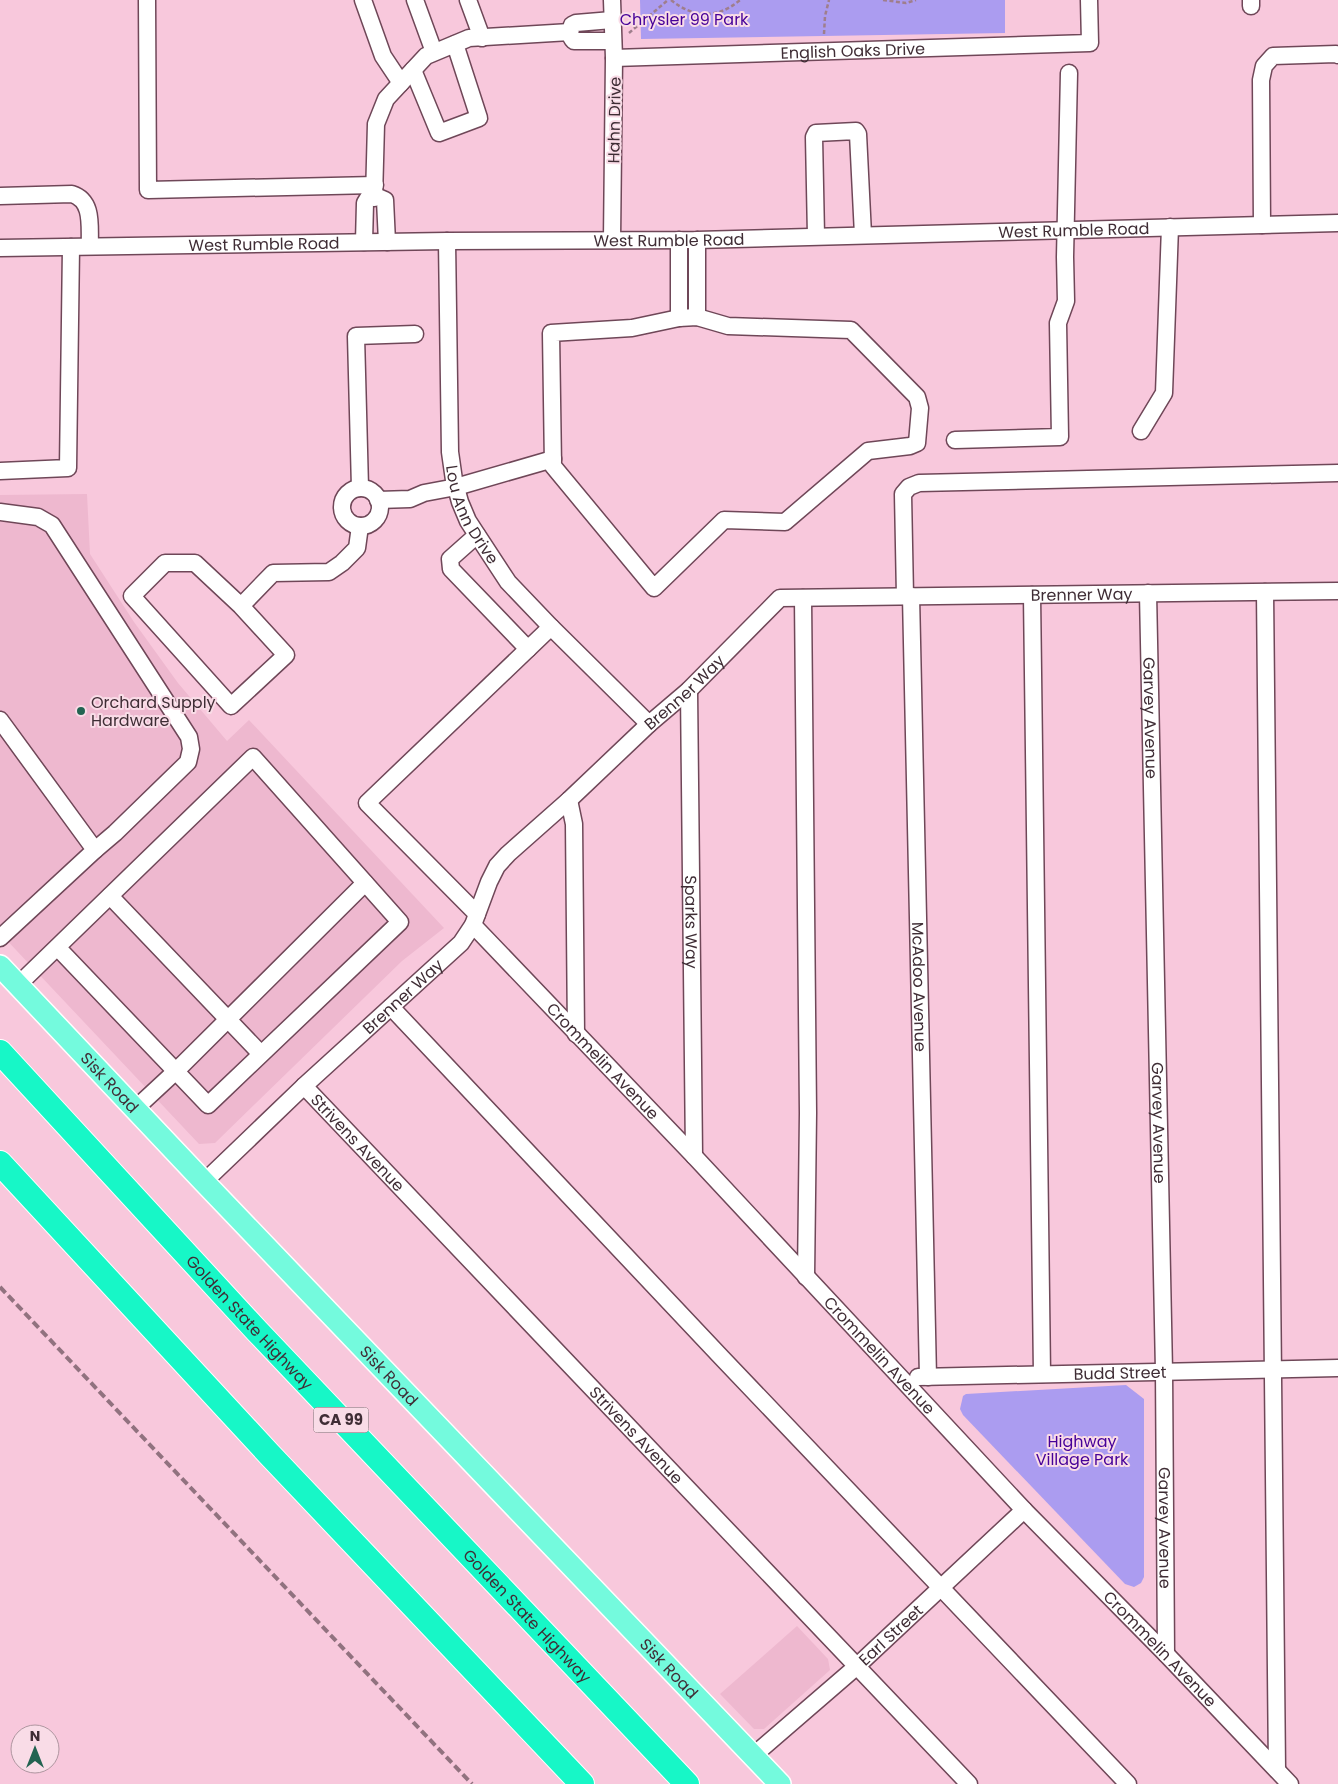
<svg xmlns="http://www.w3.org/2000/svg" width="1338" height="1784" font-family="Poppins,sans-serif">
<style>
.built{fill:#eeb8cf}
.green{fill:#ab9cf0}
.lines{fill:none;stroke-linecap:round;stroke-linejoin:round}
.minor-casing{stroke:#6f4758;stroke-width:19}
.major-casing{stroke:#fff;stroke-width:24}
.highway-casing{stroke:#fff;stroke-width:26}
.path{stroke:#9f7e8c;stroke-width:2.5;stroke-dasharray:4 2.5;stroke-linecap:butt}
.minor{stroke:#fff;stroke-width:16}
.major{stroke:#74fadd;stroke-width:21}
.highway{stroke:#17f7c7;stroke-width:24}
.rail{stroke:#91727f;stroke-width:4;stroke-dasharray:8 4;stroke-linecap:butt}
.poi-dot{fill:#226351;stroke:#f9dce7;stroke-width:2}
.labels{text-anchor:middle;stroke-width:4;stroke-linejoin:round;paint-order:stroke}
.shield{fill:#f9dce7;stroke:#77626a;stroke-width:1}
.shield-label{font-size:15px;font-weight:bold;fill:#3f2d35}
.park-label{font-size:16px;fill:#460198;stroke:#f9dce7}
.street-label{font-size:16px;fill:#3f2d35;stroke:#f9dce7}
.poi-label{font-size:16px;fill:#3f2d35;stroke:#f9dce7;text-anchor:start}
</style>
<rect width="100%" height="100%" fill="#f8c8dc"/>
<g class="built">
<polygon points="87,494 90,554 134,622 178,683 227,741 249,720 444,928 402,961 215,1143 199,1144 0,933 0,495"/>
<polygon points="797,1626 828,1659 830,1670 764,1729 754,1729 720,1694"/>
</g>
<g class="green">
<polygon points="640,0 1005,0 1005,33 641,39"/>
<polygon points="1126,1385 1144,1399 1144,1577 1141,1583 1134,1587 1125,1584 963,1415 960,1409 963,1396 966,1394"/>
</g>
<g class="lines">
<defs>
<g id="minor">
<polyline points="147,0 148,190 375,185"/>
<polyline points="363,0 383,56 401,83"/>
<polyline points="415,0 434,52"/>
<polyline points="468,0 482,38"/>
<polyline points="612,0 614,58 612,240"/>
<polyline points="1251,0 1251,6"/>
<path d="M612,20L576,23L572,25C570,32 569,36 574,41H613"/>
<path id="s1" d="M614,58L1090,43L1089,0"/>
<polyline points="413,70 439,133 479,118 455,44"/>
<path d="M0,196L72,194C94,201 89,227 90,246"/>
<polyline points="374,198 376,124 386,99 426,56 469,38 570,32"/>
<polyline points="1262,225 1261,80 1264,66 1273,56 1336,54 1338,55"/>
<polyline points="816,236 814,137 816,133 856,131 858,134 863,235"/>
<polyline points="697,240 697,317"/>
<path id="s2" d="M447,241L450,452L454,480L460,502L468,521L508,582L551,627L649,724"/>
<polyline points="364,242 365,203 368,198 378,197 385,200 387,242"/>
<path id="s3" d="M0,248L447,241L697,240L1338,223"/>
<polygon points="697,317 728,326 851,330 917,397 920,408 917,443 910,446 868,451 785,522 724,520 654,588 553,466 551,333 632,328 679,318"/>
<polyline points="679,318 679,240"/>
<polyline points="1141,431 1164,393 1170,227"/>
<polyline points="955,440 1060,437 1058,323 1066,301 1065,257 1069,73"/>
<polyline points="0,471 68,468 71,247"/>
<polyline points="360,488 356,336 415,334"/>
<circle cx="361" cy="507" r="19"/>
<polyline points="378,500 410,499 424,493 456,487 553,459"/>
<polyline points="0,512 38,517 52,525 189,737 191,749 188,762 115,833 95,850"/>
<polyline points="477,535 450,559 451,569 528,649"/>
<polyline points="1265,592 1277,1770"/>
<path id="s4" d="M1148,593L1164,1371L1166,1654"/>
<polyline points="1032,595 1042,1374"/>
<polyline points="905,596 903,494 909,487 919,483 1338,473"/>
<path id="s5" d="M911,596L928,1377"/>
<polyline points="803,598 808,1113 806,1277"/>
<polyline points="241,606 195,563 165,563 132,596 231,706 286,655 241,606 273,573 329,572 342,563 357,548 360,526"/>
<path id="s6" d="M689,690L694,1156"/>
<polyline points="0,720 95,850 0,938"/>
<polyline points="569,800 574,824 576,1034"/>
<polyline points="110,896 261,1054"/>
<polyline points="477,914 367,803 551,627"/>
<path id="s7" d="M473,925L694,1156L1024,1510L1166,1654L1290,1784"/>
<polyline points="18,985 253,757 400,922 208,1105 57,947"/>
<polyline points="391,1007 722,1358 1128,1784"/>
<path id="s8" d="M304,1086L969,1784"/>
<polyline points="135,1109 176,1071 365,883"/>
<path id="s9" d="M204,1182L304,1086L461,943L473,925L489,882L497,866L508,854L569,800L649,724L689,690L780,598L1338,591"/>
<path id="s10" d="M918,1377L1338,1368"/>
<path id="s11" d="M754,1755L856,1667L1024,1510"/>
</g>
<g id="major">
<path id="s12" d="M0,966L204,1182L780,1784"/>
</g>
<g id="highway">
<path id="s13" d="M0,1052L257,1331L687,1784"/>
<polyline points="0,1163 269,1454 582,1784"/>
</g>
</defs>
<use href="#minor" class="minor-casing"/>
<use href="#major" class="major-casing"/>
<use href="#highway" class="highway-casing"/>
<g class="path">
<path d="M671,0C693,18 718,19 740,0"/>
<polyline points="883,0 906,3 916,0"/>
<polyline points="629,33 668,0"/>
<polyline points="824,34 825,16 829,0"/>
</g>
<use href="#minor" class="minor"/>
<use href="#major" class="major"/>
<use href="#highway" class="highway"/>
<polyline class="rail" points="0,1287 472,1784"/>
</g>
<circle class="poi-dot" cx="81" cy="711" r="5"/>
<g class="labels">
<rect class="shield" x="313.5" y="1407.5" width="55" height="25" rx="4"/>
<g class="shield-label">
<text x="341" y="1425">CA 99</text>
</g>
<g class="park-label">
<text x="684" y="25">Chrysler 99 Park</text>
<text x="1082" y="1447">Highway<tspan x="1082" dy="18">Village Park</tspan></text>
</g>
<g class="street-label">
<text dy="6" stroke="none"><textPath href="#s1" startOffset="239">English Oaks Drive</textPath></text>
<text transform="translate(614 120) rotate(-89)" y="6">Hahn Drive</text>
<text dy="6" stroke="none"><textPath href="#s3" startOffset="1074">West Rumble Road</textPath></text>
<text dy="6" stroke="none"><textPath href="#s3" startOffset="669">West Rumble Road</textPath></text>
<text dy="6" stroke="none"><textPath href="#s3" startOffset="264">West Rumble Road</textPath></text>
<text dy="6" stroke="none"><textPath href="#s2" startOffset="278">Lou Ann Drive</textPath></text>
<text dy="6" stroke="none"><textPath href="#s9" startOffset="1128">Brenner Way</textPath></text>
<text dy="6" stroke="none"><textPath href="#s9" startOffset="692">Brenner Way</textPath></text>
<text dy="6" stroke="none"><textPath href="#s4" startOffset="125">Garvey Avenue</textPath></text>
<text dy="6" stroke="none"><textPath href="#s6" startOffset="232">Sparks Way</textPath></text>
<text dy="6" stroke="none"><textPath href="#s5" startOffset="391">McAdoo Avenue</textPath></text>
<text dy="6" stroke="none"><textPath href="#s9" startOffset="272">Brenner Way</textPath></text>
<text dy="6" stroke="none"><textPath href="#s7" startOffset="188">Crommelin Avenue</textPath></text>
<text dy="6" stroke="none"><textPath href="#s12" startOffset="160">Sisk Road</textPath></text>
<text dy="6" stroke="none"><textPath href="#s4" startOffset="530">Garvey Avenue</textPath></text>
<text dy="6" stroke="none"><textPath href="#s8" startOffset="78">Strivens Avenue</textPath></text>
<text dy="6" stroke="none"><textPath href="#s13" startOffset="368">Golden State Highway</textPath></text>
<text dy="6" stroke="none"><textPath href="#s7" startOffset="592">Crommelin Avenue</textPath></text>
<text dy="6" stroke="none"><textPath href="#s10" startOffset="202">Budd Street</textPath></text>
<text dy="6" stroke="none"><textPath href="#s12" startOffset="565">Sisk Road</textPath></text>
<text dy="6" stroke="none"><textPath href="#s8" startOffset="482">Strivens Avenue</textPath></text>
<text dy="6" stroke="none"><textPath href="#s4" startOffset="935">Garvey Avenue</textPath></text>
<text dy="6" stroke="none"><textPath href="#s13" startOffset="772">Golden State Highway</textPath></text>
<text dy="6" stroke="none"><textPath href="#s11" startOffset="182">Earl Street</textPath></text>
<text dy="6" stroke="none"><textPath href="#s7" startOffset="998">Crommelin Avenue</textPath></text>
<text dy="6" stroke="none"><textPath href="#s12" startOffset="970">Sisk Road</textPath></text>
</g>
<g class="poi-label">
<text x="91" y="708">Orchard Supply<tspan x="91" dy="18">Hardware</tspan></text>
</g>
</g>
<g transform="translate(35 1749)"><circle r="24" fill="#f9dce7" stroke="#af96a0"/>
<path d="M0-4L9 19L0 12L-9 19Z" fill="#226351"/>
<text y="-8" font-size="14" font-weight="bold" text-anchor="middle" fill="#3f2d35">N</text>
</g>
</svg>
